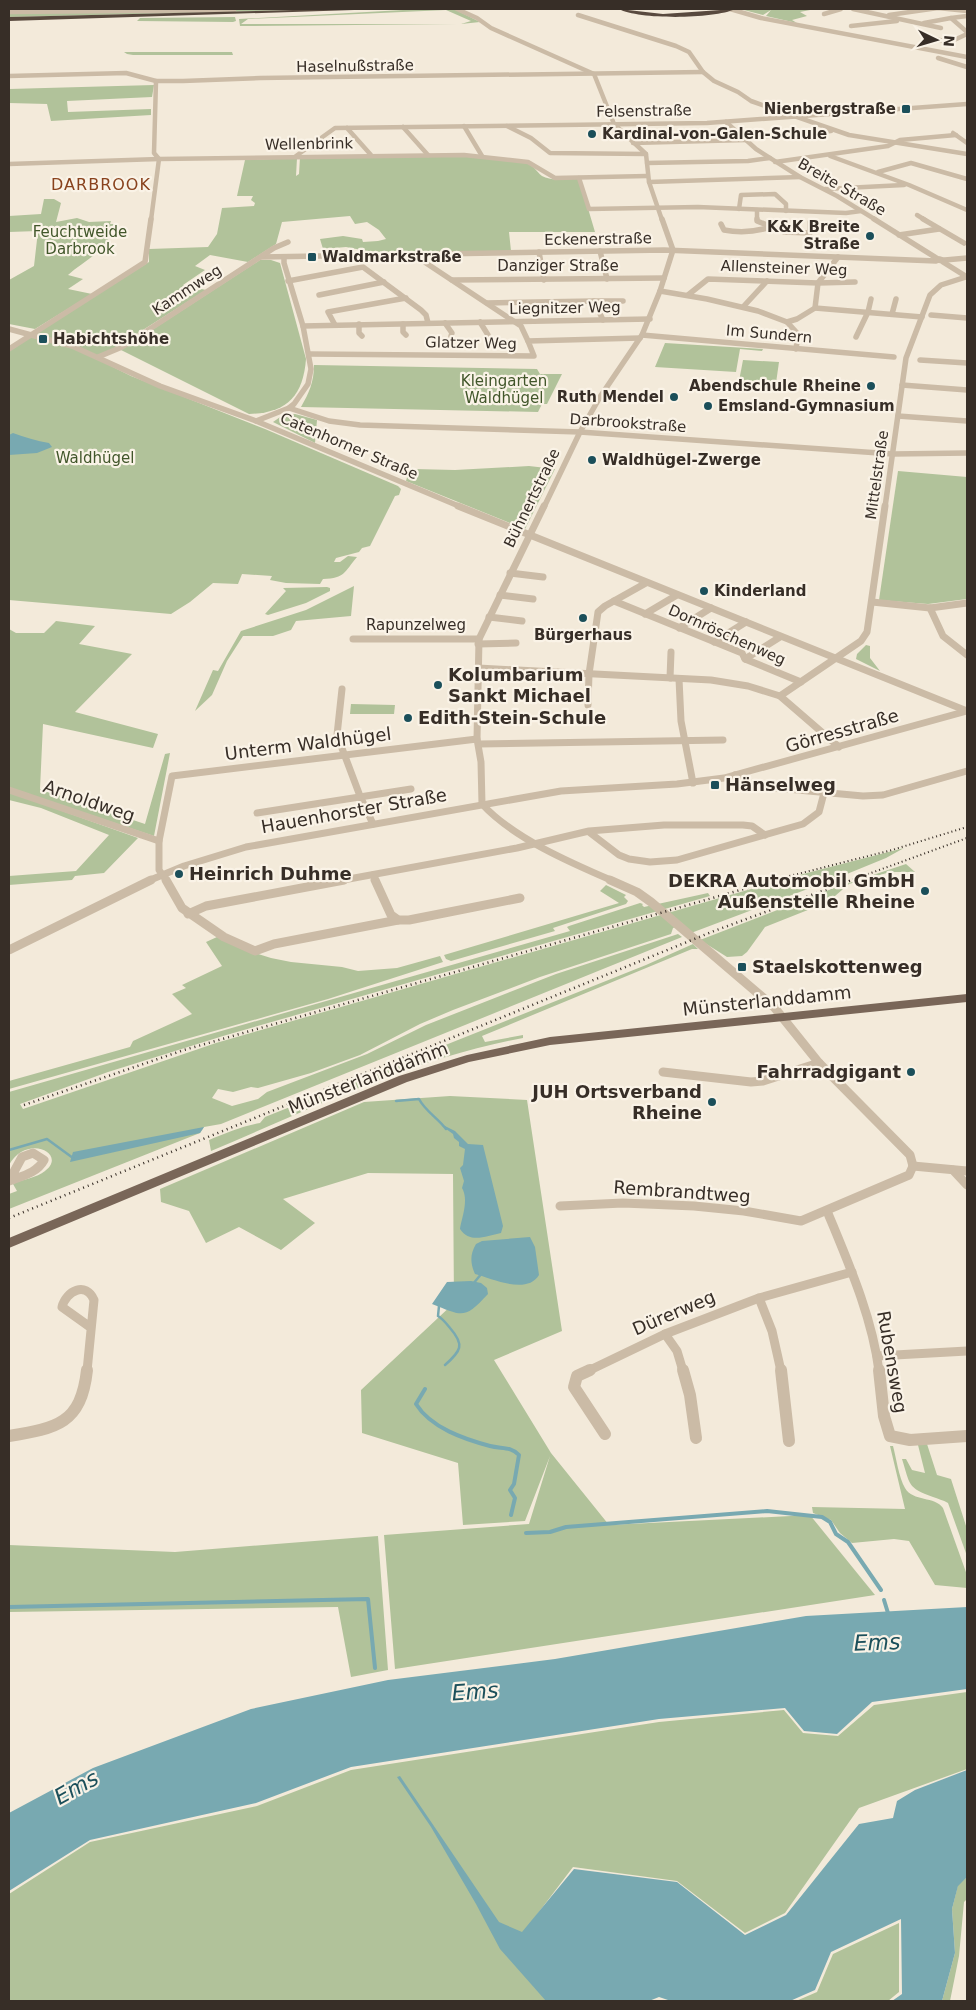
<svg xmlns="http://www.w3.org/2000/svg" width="976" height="2010" font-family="'DejaVu Sans',sans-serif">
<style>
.green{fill:#b1c29a}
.water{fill:#78a9b1}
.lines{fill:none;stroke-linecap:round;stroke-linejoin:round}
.stream-far1{stroke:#78a9b1;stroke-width:2.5}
.stream{stroke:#78a9b1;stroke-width:4}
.minor-far4{stroke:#cbbba6;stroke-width:4.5}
.minor-far3{stroke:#cbbba6;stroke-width:5.5}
.minor-far2{stroke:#cbbba6;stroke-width:7}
.minor-far1{stroke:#cbbba6;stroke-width:9}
.minor{stroke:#cbbba6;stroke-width:12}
.major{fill:#796658;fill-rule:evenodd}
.highway{fill:#58493e;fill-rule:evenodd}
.rail-far1{stroke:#372e27;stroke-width:2;stroke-dasharray:1 3;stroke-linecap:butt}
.rail{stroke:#372e27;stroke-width:2.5;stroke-dasharray:1 4;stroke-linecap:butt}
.poi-dot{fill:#1b4f5a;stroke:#faf3e7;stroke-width:2}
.labels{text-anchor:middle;stroke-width:4.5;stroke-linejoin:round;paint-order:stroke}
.far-street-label{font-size:15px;fill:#372e27;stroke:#faf3e7}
.far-poi-label{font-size:15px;font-weight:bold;fill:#372e27;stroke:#faf3e7;text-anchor:start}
.far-park-label{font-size:15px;fill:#41562a;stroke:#faf3e7}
.far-neighbourhood-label{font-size:16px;letter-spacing:1px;fill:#89421d;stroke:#faf3e7}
.poi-label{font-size:18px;font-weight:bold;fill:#372e27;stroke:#faf3e7;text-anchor:start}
.street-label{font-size:18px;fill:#372e27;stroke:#faf3e7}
.near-water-label{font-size:22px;font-style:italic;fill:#1b4f5a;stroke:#faf3e7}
</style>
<rect width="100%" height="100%" fill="#f3eada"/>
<g class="green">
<polygon points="237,9 341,9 9,17 9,12 236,10"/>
<polygon points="454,9 480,22 461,24 471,21 446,10 248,19 241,24 457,24 244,26 240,26 239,19 403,10"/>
<polygon points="740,9 815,9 800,12 807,16 792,20 797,23 766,16 771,10 763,15"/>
<polygon points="235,17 236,21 233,22 137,21 140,18"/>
<polygon points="124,52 232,52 233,55 133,55 127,54"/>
<polygon points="154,85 152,97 67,101 68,112 151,109 151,115 51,121 47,104 9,103 9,89"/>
<path d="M464,156L527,163C534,166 536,171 542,176C552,182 568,178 579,178L595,232H509L511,251L372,252L346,247L323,249L320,239L343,236L362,239L363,242L378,241L386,239L379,230L367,222L355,224L350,216L282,222L276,244L248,262L210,255L195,266L205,270L183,285L206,290L97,359L131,376L265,429L398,486L401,489L399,495L395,496L370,546L362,548L359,552L336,558L334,562H340L348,556L357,557C344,572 346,578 323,579L320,584L286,583L270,580L272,576L242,574L238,584L213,583L190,602L171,614L9,600V350L149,262V249L208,247L217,234L222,208L254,206L255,203L251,200L253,196H237L245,160L297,158L296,176L299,174L300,157Z"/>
<path d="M44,199H54L61,203L56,222L77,218L89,222L111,221L110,224H115C112,231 109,240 104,246C94,257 79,265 68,275L83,279L68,289L92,294L35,329L9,324V280L34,266L38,231L9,232V216L41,214Z"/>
<path d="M260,260H271L280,263L306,359C303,396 287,413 249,414L121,350Z"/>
<polygon points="665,343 763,349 762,351 740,349 736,372 655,367"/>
<polygon points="743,360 779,362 776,383 739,381"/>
<path d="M314,365L537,369L540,374H562L547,404H542L538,412L301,407C309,393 314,382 314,365Z"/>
<polygon points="295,414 317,420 315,443 273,422 283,415"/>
<polygon points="529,466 555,469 525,529 406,481 408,474 414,469 455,470"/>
<polygon points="898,471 967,477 967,599 928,604 879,600"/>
<polygon points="354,586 351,616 296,621 291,630 273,636 243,636 227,661 212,695 195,711 213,670 218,671 241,631 306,610"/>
<polygon points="327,587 330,588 330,591 306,603 268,615 265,614 286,591 283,588"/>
<polygon points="56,621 95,626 79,644 132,654 75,712 158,734 153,748 43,724 40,789 145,824 165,754 170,753 154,836 9,788 9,629 16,633 44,633"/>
<polygon points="866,645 870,646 870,658 880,671 856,659 857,654"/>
<polygon points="351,704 395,705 394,714 350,714"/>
<polygon points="9,792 138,838 104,873 75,876 72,880 9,885 9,876 76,871 109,835 41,808 9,800"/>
<path d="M904,848L886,858L842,876L691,933L681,925L673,928L671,934L540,977L453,1010L420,1024L360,1055L311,1073L258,1088L251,1087L233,1092L218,1089L212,1098L232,1106L258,1099L267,1092L367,1054L426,1025L556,974L678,934L682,937L221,1124L204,1127L200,1133L9,1209V1194L17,1191L13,1184C23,1179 37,1178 45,1171C68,1154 27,1133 9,1165V1092L570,931L567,927L569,926L640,903L643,904L642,905L644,907L708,893L710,896L223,1036L108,1072L20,1104L23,1109L216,1043L803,874Z"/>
<polygon points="906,864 915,872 890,872 849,884 828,902 765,927 747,952 742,956 727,957 700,940 834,888"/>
<polygon points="606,885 626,895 624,897 628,901 626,904 553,928 555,931 451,961 446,959 444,955 619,903 600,891"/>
<polygon points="217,937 255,953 271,958 291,962 342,967 358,971 397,968 440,956 443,962 328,999 9,1089 9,1081 130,1047 133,1041 192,1014 172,994 186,988 182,985 222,966 206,942"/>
<path d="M693,944L698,949H692L482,1036L485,1042L523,1035V1038C414,1058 313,1108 211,1151L209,1140C226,1133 242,1126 260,1123L265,1117L646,965Z"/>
<polygon points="450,1096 527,1100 562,1331 494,1360 551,1453 609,1525 810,1515 875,1595 395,1669 384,1535 529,1524 550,1456 525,1521 463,1525 458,1463 362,1433 361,1390 454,1303 453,1174 368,1173 283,1199 315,1223 281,1250 239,1227 206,1243 189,1211 161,1202 160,1189 364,1102"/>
<path d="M927,1444L937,1475L951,1479L967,1529V1556L948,1503C943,1500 938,1499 933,1497C907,1488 910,1484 902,1459H906L912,1470L925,1473L918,1445Z"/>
<path d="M890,1446H893C896,1457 899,1478 905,1488C913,1502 935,1496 943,1508L967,1575V1588L935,1585L909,1541L894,1539L852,1543L840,1533L831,1520L813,1513L812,1507L905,1509Z"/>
<polygon points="378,1536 388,1670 351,1677 338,1607 9,1612 9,1545 175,1552"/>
<polygon points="967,1692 967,1769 859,1808 785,1913 745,1933 677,1881 573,1867 523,1933 567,2001 9,2001 9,1894 90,1842 257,1806 351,1770 659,1722 784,1710 803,1733 838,1736 874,1705"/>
<polygon points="967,1877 967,1899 964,1902 959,1956 950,2001 942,2001 955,1953 952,1909 958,1885"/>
<polygon points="899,1923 899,1992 888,2001 796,2001 817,1992 833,1954"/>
</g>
<g class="water">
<path d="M13,433C24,437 37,441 49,443L52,447L37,453L9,455V435Z"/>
<path d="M445,1126L455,1131L468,1144L483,1145L503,1226L501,1233C486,1236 470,1244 460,1229C462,1217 469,1200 462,1188L464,1181L460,1168L463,1165L465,1149L459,1146V1142L454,1138L453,1134L442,1126Z"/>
<polygon points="204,1127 200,1133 70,1162 73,1152"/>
<path d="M530,1237L535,1247L539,1275C527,1295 493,1279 475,1274C470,1263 470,1254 476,1244L482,1241Z"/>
<path d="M471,1281L481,1283L487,1288L488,1294C464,1320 463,1316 432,1304L447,1282Z"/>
<polygon points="967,1607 967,1689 872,1702 837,1734 804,1731 785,1708 659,1719 351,1767 256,1803 90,1840 9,1891 9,1813 93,1768 251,1709 388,1680 555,1659 806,1616"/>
<polygon points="967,1770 967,1877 958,1886 952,1909 955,1953 942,2001 892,2001 902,1994 901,1919 831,1952 815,1990 790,2001 671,2001 659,1997 649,2001 546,2001 500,1949 476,1904 431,1827 397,1777 400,1776 499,1922 522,1932 574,1869 677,1882 745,1935 786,1915 859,1824 893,1818 897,1801 915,1790"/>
</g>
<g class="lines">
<g class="stream-far1">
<path d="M396,1101L419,1099C425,1111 438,1118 446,1129"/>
<polyline points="9,1150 47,1139 73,1158"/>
<polyline points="473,1284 482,1273"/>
<path d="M439,1306L438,1316C443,1319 446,1323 450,1328C465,1345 461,1351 445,1365"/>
</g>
<g class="stream">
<path d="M425,1389L416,1404C431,1428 464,1439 490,1446C501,1449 511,1446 519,1455L514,1484L510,1490L515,1498L511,1515"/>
<polyline points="526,1533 550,1532 566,1527 767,1511 822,1517 830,1522 836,1534 848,1542 881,1590"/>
<polyline points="884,1600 888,1613"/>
<polyline points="9,1607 368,1599 375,1668"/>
</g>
<g class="minor-far4">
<polyline points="457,9 477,18 491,28 594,74 614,124 646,154 649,182 662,220"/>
<polyline points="730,9 761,18 967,57"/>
<polyline points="853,9 941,28"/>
<polyline points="9,12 234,10"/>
<polyline points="824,14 841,9"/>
<polyline points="578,15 676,46 689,52 703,72 714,81 738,92 751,101 849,135 967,154"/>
<polyline points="889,15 938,8 967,11"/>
<polyline points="967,16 951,18 967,32"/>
<polyline points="924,23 951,18"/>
<polyline points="851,26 897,21"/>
<polyline points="934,39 950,42 967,34"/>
<polyline points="938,58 967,67"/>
<polyline points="9,76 126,73 156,81 183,81 260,78 703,72"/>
<polyline points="726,122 756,149 800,177 837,196 876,220"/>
<polyline points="464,126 482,156"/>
<polyline points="507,126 531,138 550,153 646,154"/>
<polyline points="403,127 428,155"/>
<polyline points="347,128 371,155"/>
<polyline points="953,133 967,143"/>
<polyline points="744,138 831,131"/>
<polyline points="633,143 746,140"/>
<polyline points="296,156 335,128 707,123 967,104"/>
<polyline points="830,156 909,185 967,210"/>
<polyline points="775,162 888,146 900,140 956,135"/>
<polyline points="647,163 748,161 770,158"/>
<polyline points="9,164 159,159 464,155 528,162 555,178 647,176"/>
<polyline points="878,172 911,163 967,179"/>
<polyline points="579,178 589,209 698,207 846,213 861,211"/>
<polyline points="649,182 800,177"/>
<polyline points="825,189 904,185"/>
<polyline points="739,209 741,195 775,194 786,204 786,211"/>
<polyline points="757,210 757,220"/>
<polyline points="917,215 925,220"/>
<polyline points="151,220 159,159 154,153 156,81"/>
</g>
<g class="minor-far3">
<polyline points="662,219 673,250"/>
<polyline points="757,219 757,221 784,232 810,233 810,222"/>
<polyline points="874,219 938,259"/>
<polyline points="923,219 964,243"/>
<path d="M721,224L724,230C740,233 755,232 771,227"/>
<polyline points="899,235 939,229"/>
<polyline points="600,251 607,279"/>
<polyline points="539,252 544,280"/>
<polyline points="418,254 426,263 521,326 528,341"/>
<polyline points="261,257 664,250 936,261"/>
<polygon points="940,259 946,261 936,260"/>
<polyline points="945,260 967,258"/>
<polyline points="943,262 967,277"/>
<polyline points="452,280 664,278"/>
<polyline points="288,281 363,267 421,310 426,315 428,323"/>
<polyline points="660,291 707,299 758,311 787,322 798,334 796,349"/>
<polyline points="319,295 384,282"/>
<polyline points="688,295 708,279 818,283 855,282"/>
<polyline points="594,301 623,301"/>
<polyline points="487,303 594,301 603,320"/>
<polyline points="743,307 767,281"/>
<polyline points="815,308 922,317"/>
<polyline points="892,314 896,299"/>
<polyline points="931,315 967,318"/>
<polyline points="480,322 488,335 487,338"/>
<polyline points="787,322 797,319 815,308 818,283 838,257"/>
<polyline points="445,323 452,333 451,336"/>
<polyline points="359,324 359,333 362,336"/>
<polyline points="403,324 403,332 406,335"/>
<polyline points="335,325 328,312 406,298"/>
<polyline points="303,326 650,319"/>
<polyline points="9,329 72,346 160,386 256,421 461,507"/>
<polyline points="642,335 894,357"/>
<polyline points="856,337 868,312 871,299"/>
<polyline points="9,349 145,262 151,219"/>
<polyline points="309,354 534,356 528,341 640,338"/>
<polyline points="98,357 122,347 274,248 288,242"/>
<polyline points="920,360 967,363"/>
<polyline points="902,385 967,390"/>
<polyline points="289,408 329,421 360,425 580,432 893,454 967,453"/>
<polyline points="898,416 967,421"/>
<polyline points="256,421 289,408 294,404 308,384 311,369 303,326 284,263 284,257"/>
<polyline points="544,507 580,432 600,397 642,335 660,291 673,250"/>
<polyline points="885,507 906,358 930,295 941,285 966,277"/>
</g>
<g class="minor-far2">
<polyline points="458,506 967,711"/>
<polyline points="510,573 543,577"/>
<polyline points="500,595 533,599"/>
<polyline points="614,601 742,653 745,659 801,682"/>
<polyline points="872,602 930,608 967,603"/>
<polyline points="930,608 943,636 967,655"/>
<polyline points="645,614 677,595"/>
<polyline points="489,617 522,621"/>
<polyline points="679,628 711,608"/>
<polyline points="353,639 479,639"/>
<polyline points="714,642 746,622"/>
<polyline points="478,644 516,643"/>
<polyline points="745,659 780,637"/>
<polyline points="478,668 711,680 748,686 780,696 861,641 867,632 885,506"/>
<polyline points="670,678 671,652"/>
<polyline points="679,679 681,721 693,783"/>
<polyline points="342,689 337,735 360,796 373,824"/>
<polyline points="780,696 839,747"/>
<polyline points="588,705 589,674 598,612 605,606 646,583"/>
<polyline points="479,744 723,740"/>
<polyline points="735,775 753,786 863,796 883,795 967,771"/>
<polyline points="9,790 159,841"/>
<polyline points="482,804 481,762 477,739 479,639 544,506"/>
<path d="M482,804C513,838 571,863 613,881"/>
<polyline points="257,813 411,789"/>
<polyline points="589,832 619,855 629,859 650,862 677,860 803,824 819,812 824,793"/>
<polyline points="373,875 376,881"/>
<polyline points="148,881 184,866 246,847 561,791 677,784 724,778 967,711"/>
<polyline points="167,881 159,870 159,841 172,776 477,739"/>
<polyline points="338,881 517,848 589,831 664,825 743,825 752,826 765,835"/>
</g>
<g class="minor-far1">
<polyline points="166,880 182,908 224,937 255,951 274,944 398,920"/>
<polyline points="375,880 391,915 398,920 409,920 520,898"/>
<polyline points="610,880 637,892 651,902 774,1007 819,1063 910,1155 913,1166"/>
<polyline points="188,914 206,906 344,880"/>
<polyline points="9,950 151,880"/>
<polyline points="663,1072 751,1082 763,1081 819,1063"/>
<path d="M33,1153L44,1160C37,1173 22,1176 9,1181L22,1157Z"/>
<polyline points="913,1166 967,1171"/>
<polyline points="953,1170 967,1185"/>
<polyline points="560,1206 623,1203 694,1206 744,1211 801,1221 909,1175 913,1166"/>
<path d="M827,1211C848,1262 872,1316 879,1371"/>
<polyline points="759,1298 772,1331 781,1371"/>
<polyline points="665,1334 677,1351 683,1371"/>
<polyline points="877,1356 967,1351"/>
<path d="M87,1371L94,1300C86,1281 66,1291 62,1307L90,1327"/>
<polyline points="588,1371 665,1334 759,1298 852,1272"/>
</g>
<g class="minor">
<polyline points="590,1370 577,1376 574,1387 605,1434"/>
<polyline points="683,1370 690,1395 696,1438"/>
<polyline points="781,1370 789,1441"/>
<polyline points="879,1370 884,1416 890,1436 910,1440 967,1436"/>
<path d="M9,1436C57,1428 81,1424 87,1370"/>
</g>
<polygon class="major" points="967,994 967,1002 550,1045 469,1062 407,1082 9,1248 9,1238 399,1076 467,1055 550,1037"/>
<g class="highway">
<polygon points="332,9 385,9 9,21 9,17"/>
<path d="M619,9L663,14L735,9C715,19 639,20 619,9Z"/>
</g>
<g class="rail-far1">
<polyline points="770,881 892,850 967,827"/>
<polyline points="849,881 967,838"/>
</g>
<g class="rail">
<polyline points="24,1105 184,1050 775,880"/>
<polyline points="9,1218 714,931 852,880"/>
</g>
</g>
<g class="poi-dot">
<rect x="901" y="104" width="10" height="10" rx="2.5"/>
<circle cx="592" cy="134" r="5"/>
<circle cx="870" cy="236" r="5"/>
<rect x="307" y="252" width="10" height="10" rx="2.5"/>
<rect x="38" y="334" width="10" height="10" rx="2.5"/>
<circle cx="871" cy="386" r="5"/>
<circle cx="674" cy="397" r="5"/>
<circle cx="708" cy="406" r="5"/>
<circle cx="592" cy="460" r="5"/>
<circle cx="704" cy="591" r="5"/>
<circle cx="583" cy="618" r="5"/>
<circle cx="438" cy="685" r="5"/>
<circle cx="408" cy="718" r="5"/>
<rect x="710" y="780" width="10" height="10" rx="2.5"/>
<circle cx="179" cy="874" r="5"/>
<circle cx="925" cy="891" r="5"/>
<rect x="737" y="962" width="10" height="10" rx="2.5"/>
<circle cx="911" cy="1072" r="5"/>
<circle cx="712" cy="1102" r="5"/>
</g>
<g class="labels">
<g class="far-street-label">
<text transform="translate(355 66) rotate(-1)" y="5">Haselnußstraße</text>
<text transform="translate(644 111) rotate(-1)" y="5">Felsenstraße</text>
<text transform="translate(309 144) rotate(-1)" y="5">Wellenbrink</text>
<text transform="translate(842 187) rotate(30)" y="5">Breite Straße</text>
<text transform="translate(598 239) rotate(-1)" y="5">Eckenerstraße</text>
<text x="558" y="271">Danziger Straße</text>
<text transform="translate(784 268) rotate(2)" y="5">Allensteiner Weg</text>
<text transform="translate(187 290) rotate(-33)" y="5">Kammweg</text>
<text transform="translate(565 308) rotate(-1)" y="5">Liegnitzer Weg</text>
<text transform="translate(769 334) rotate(5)" y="5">Im Sundern</text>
<text transform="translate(471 343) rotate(1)" y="5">Glatzer Weg</text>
<text transform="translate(628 423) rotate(4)" y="5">Darbrookstraße</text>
<text transform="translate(349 446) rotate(23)" y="5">Catenhorner Straße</text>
<text transform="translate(877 475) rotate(-82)" y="5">Mittelstraße</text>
<text transform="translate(532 498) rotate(-64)" y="5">Bühnertstraße</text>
<text x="416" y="630">Rapunzelweg</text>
<text transform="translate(727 635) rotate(24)" y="5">Dornröschenweg</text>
</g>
<g class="far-poi-label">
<text x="896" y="114" text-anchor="end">Nienbergstraße</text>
<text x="602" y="139">Kardinal-von-Galen-Schule</text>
<text x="860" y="232" text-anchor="end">K&amp;K Breite<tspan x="860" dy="17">Straße</tspan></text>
<text x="322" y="262">Waldmarkstraße</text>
<text x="53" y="344">Habichtshöhe</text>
<text x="861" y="391" text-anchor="end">Abendschule Rheine</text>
<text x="664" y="402" text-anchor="end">Ruth Mendel</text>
<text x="718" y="411">Emsland-Gymnasium</text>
<text x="602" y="465">Waldhügel-Zwerge</text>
<text x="714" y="596">Kinderland</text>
<text x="583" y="640" text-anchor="middle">Bürgerhaus</text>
</g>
<g class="far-park-label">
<text x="80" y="237">Feuchtweide<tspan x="80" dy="17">Darbrook</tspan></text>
<text x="504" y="386">Kleingarten<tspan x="504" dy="17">Waldhügel</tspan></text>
<text x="95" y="463">Waldhügel</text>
</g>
<g class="far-neighbourhood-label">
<text x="101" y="190">DARBROOK</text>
</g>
<g class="poi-label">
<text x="448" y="681">Kolumbarium<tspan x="448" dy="21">Sankt Michael</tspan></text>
<text x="418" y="724">Edith-Stein-Schule</text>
<text x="725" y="791">Hänselweg</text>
<text x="189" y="880">Heinrich Duhme</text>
<text x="915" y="887" text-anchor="end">DEKRA Automobil GmbH<tspan x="915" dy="21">Außenstelle Rheine</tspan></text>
<text x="752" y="973">Staelskottenweg</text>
<text x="901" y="1078" text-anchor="end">Fahrradgigant</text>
<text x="702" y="1098" text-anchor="end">JUH Ortsverband<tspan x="702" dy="21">Rheine</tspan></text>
</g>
<g class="street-label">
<text transform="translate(842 731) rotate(-16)" y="6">Görresstraße</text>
<text transform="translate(308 744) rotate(-7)" y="6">Unterm Waldhügel</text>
<text transform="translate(89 801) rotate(19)" y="6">Arnoldweg</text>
<text transform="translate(354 811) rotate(-10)" y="6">Hauenhorster Straße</text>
<text transform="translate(767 1001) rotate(-6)" y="6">Münsterlanddamm</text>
<text transform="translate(368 1078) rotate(-21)" y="6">Münsterlanddamm</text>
<text transform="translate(682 1192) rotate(4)" y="6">Rembrandtweg</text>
<text transform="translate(674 1313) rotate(-23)" y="6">Dürerweg</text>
<text transform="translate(892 1362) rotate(80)" y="6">Rubensweg</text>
</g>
<g class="near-water-label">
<text transform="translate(877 1642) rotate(-2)" y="8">Ems</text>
<text transform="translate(475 1691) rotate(-4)" y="8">Ems</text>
<text transform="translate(76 1787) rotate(-29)" y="8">Ems</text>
</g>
</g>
<rect width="976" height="2010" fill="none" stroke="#372e27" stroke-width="20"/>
<g transform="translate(936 40) rotate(95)" stroke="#faf3e7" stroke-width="4" paint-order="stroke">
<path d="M0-4L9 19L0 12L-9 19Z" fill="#372e27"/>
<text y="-8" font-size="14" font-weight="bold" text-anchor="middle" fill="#372e27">N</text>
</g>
</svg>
